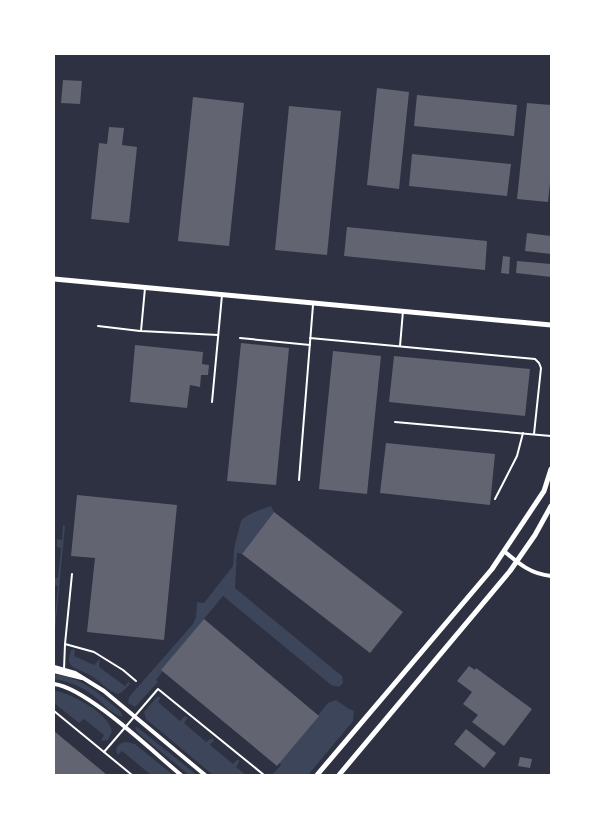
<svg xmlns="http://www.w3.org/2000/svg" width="605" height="829" font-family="'Titillium Web',sans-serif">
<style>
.green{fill:#3c4559}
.building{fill:#626471}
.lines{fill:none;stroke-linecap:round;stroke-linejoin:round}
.service{stroke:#fff;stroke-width:2}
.minor{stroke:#fff;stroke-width:4}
.tertiary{stroke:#fff;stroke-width:5}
</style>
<rect width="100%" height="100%" fill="#2d3142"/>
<g class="green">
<path d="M271,506L274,512L242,554L237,553L235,588L342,676L343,683L339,687L331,685L223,596L162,670L163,671L156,680L158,682L135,707L128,703L129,697L193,624L196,617L197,602L204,603L233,566L234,549L241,521C247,513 261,510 271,506Z"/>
<polygon points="63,525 65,526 54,641 54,616 55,616 58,586 54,585 54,578 58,578 61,548 57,547 57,539 62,540"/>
<path d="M73,649L75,650L74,656L94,665L100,659L99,667L125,686L129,681L130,684L122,692L118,694C107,691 99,679 88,674C83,671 74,669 71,665C67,661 70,655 71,650Z"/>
<path d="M54,674C81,677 100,694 120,711L123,717C112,715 103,703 94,696C82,687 69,681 54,679Z"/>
<path d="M54,690C71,694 108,712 112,731L108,740L101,741L104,735L84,719L79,723L54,703Z"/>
<polygon points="157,697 161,697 158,702 180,721 185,716 187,717 187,719 184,723 206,742 212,738 214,740 210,745 233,764 237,760 239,760 239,762 236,767 246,775 213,775 146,719 144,712"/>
<polygon points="336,700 349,709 354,711 353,721 308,775 272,775 281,765 279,763 328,703"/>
<polygon points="137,727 197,775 189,775 138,733 135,728"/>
<path d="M127,742L135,744L173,775H151L122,751L118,755L116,751C117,745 121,742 127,742Z"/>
</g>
<g class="building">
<polygon points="63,80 82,81 80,104 61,103"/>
<polygon points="377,88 409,92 399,189 367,185"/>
<polygon points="417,95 517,105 514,136 414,126"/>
<polygon points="193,97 244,103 229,246 178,241"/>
<polygon points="527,103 551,105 551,173 548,202 517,199"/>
<polygon points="289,106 341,111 327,255 275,250"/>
<polygon points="109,127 124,128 122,145 137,147 129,223 91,219 99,143 107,144"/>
<polygon points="412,154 511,164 507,196 409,186"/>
<polygon points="347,227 487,241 485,270 344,256"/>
<polygon points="527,233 551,236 551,254 525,251"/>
<polygon points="503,256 510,257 509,274 501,273"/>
<polygon points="517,261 551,264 551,277 516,273"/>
<polygon points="241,343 289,348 276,485 227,481"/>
<polygon points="135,345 203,352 202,364 209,365 208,375 201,375 200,387 190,385 187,408 130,402"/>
<polygon points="333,351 381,356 367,494 319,489"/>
<polygon points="394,356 530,369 525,416 389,402"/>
<polygon points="386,443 495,454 490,505 380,493"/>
<polygon points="77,495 177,505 164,640 87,632 95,558 71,556"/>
<polygon points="274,512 403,612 370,653 242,554"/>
<polygon points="204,619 319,716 277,766 161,670"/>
<polygon points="469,666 475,670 476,668 532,709 504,746 472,722 478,715 463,704 472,692 457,681"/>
<polygon points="466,729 496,753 484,768 454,744"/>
<polygon points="54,731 107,775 54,775"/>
<polygon points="520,757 532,759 530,768 518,766"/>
</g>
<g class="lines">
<g class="service">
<polyline points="145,288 141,331 218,335"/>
<polyline points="98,326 140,331"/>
<polyline points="240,338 310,345"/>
<polyline points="310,338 535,359 539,363 541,368 534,434"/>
<polyline points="400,346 403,311"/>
<polyline points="212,402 222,295"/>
<polyline points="395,422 551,436"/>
<polyline points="299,480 313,305"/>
<polyline points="495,499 517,456 523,433"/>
<polyline points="65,644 72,574"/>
<polyline points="64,669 65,644 94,652 123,670 136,681"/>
<polyline points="54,711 132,775"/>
<polyline points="104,752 158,689 264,775"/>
</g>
<g class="minor">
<path d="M504,551C519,564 531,574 551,576"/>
<polyline points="54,667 75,673 104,691 205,775"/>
<polyline points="54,671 82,678"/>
<path d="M54,684C87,688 153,752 181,775"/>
</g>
<g class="tertiary">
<polyline points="54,279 551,325"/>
<polyline points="317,775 492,569 544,491 551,469"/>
<polyline points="339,775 510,571 535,535 551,506"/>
</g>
</g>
<rect width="605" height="829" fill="none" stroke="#ffffff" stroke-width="110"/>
</svg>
